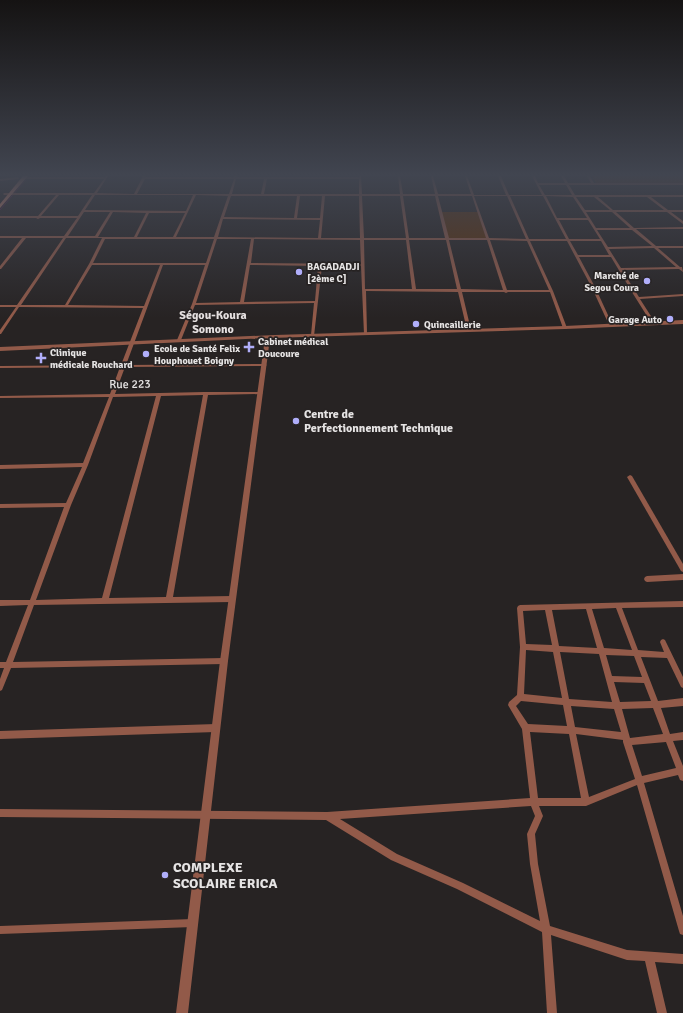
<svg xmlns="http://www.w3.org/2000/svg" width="683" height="1013" font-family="Signika,sans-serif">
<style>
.green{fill:#5d2f08}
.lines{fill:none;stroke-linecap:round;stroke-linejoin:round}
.stream{stroke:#5e194b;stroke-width:1}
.minor{fill:#925a49;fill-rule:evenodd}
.tertiary{fill:#925a49;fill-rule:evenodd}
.primary{fill:#f3957b;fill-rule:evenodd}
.poi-dot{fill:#b0aefa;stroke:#272323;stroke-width:1.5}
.labels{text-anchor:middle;stroke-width:3.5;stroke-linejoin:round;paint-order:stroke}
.far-poi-label{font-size:10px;font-weight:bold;fill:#e6e4e4;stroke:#272323;text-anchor:start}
.far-quarter-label{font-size:12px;font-weight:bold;fill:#e5e0e0;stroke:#272323}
.street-label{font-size:12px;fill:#e6e4e4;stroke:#272323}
.poi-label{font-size:12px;font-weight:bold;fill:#e6e4e4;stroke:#272323;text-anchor:start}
.near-poi-label{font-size:14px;font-weight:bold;fill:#e6e4e4;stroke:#272323;text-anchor:start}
</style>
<rect width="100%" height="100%" fill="#272323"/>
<g class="green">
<polygon points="592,176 683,176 683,183 596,183"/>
<polygon points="441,212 479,212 488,239 447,239"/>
</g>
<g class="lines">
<polyline class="stream" points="0,210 29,176"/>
<g class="minor">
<path d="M105,176H108L97,193L134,194L143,176H146V177H234L235,176H237V177H359V176H361L362,194H400L398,176H400L403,194H435L431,176H433L438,194H471L465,176H467L474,195H506L498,176H501L509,195H542L532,176H535L538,183H565L561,176H564L568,183H591L587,176H590L594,183H683V185H569L575,195H683V197H651L668,210H683V212H671L683,221V224L667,212H616L634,228L683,227V229H636L656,246H683V248H658L680,267H682L683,272L679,269L622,270L639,297L683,294V296L640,299L656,324L654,325L652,324L630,289H596L613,326L610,327L592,288L567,241H530L553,291L567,328L566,329L563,328L550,292H508L506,293L504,292H462L471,330L469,331L467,330L458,292L366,291L367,333L366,334H364L361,266H322L314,336H313L311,335L314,303L195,305L181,340L179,341L177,340L192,304L205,265H163L126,365L265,364L267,365L265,366L125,367L115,394L204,392H261L263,393L261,394L208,395L173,597L232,596L234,597L235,599L234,601L232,602L34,605L13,662L224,658L226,659L227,661L226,663L224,664L11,668L2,690L0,691V679L4,668H0V662H6L28,605L0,606V600H30L64,507L0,508V504L66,503L82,467L0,469V465L83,463L109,397L0,398V396L110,394L120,367L0,368V366L121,365L143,308L19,307L1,334H0V330L16,307H0V305H17L63,238H26L1,269H0V266L22,238H0V236H64L77,218H40L38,219L36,218H0V216H38L56,195H4L3,194L4,193H94L104,179H24L23,178L24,177H105ZM145,179H234L229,194H137ZM236,179H264L261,194H232ZM267,179H359V194H264ZM539,185H566L572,195H545ZM59,195H92L78,216H41ZM95,195H193L186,211L85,210ZM196,195L228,196L214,237H176ZM231,196H297L294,218L224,217ZM300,196H322L320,218H297ZM325,196H359L360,238H321ZM362,196H400L406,238H364ZM403,196H435L445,238H409ZM438,196H472L486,238H449ZM474,196H507L526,239L489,238ZM510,196H543L566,239H529ZM546,196L573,197L587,218H557ZM576,197H594L610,210H585ZM598,197H647L664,210H613ZM84,212H110L95,236H68ZM113,212L146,213L134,237H98ZM586,212H612L630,228H596ZM149,213H185L173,237H137ZM223,219L320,220L318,238L218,237ZM559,220H588L600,239H569ZM597,230H632L652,246L608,247ZM66,238H102L89,264L65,305H21ZM105,239H214L206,263H93ZM217,239H251L240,302L196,303ZM254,239L360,240L361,264L251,263ZM364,240H406L412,289H365ZM409,240H446L457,289H416ZM449,240H487L503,290L461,289ZM490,240L527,241L549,290H507ZM570,241H601L609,255H578ZM654,248L676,267L621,268L609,249ZM579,257H611L629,287H595ZM92,265H160L144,306L68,305ZM250,265L318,266L315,301L244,302ZM203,395L166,597L109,598L161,396ZM156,396L102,598L36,600L71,505L88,465L113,397Z"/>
<polygon points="18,177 19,179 0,181 0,179"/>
<polygon points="630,475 632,476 683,564 683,572 681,571 627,477"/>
<polygon points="683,574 683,580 647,582 645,581 644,579 645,577 647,576"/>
<path d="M683,601V607L622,608L638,650L664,652L660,642L661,640L663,639L665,640L683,677V688L681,687L667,658L641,657L658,701L683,698V706L661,708L670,734L683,732V740L673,741L683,766V781L680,780L678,775L644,783L683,916V935L680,934L679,931L637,785L586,806H539L543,816L535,834L538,864L550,926L627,950L683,954V964L655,962L667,1013H657L645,961L627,960L551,935L557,1013H547L542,932L457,889L391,860L326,820L0,817V809L327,812L530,798L522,729L508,705L509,702L517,695L520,647L517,608L518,606L520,605ZM616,608L632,650L604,648L592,609ZM586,609L597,648L559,646L552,610ZM545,610L552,645L526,644L523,611ZM526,650L553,652L562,698L524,694ZM560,652L599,654L612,702L569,699ZM606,655L634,656L642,677L612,676ZM614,682L644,683L651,701L620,702ZM521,701L563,705L567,726L528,724L516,706ZM571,706L614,709L621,732L575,727ZM653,708L663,734L630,738L622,709ZM530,732L569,734L581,798H538ZM576,734L623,740V742L635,779L589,797ZM666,742L676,768L642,776L632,745ZM531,806L535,816L527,834L530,864L540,921L463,883L397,854L340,819Z"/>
<polygon points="216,724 219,725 220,728 219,731 216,732 0,739 0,731"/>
<polygon points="193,919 196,920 197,923 196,926 193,927 0,934 0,926"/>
</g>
<polygon class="tertiary" points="683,320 683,324 565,329 270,338 228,661 188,1013 176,1013 220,661 265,338 0,351 0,347 275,335 565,326"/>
<polygon class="primary" points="23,176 28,176 0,208 0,204"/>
</g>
<linearGradient id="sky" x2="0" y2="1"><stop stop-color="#151313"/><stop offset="0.55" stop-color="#414550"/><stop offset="1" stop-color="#414550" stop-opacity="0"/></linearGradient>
<rect width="683" height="318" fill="url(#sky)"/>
<g class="poi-dot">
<circle cx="299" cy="272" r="4"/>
<circle cx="647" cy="281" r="4"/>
<circle cx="670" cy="319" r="4"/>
<circle cx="416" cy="324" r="4"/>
<path d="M247 341h4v4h4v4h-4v4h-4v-4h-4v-4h4z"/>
<circle cx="146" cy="354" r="4"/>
<path d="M39 352h4v4h4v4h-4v4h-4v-4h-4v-4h4z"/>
<circle cx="296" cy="421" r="4"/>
<circle cx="165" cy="875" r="4"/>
</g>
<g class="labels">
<g class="far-poi-label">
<text x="307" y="270">BAGADADJI<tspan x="307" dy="12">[2ème C]</tspan></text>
<text x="639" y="279" text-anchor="end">Marché de<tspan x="639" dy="12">Segou Coura</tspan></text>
<text x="662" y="323" text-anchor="end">Garage Auto</text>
<text x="424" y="328">Quincaillerie</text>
<text x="258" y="345">Cabinet médical<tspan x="258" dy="12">Doucoure</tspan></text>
<text x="154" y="352">Ecole de Santé Felix<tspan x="154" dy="12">Houphouet Boigny</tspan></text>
<text x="50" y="356">Clinique<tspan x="50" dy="12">médicale Rouchard</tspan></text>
</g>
<g class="far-quarter-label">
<text x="213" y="319">Ségou-Koura<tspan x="213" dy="14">Somono</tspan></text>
</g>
<g class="street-label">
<text transform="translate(130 384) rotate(-1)" y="4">Rue 223</text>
</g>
<g class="poi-label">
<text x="304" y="418">Centre de<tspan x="304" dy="14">Perfectionnement Technique</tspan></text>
</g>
<g class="near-poi-label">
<text x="173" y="872">COMPLEXE<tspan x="173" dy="16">SCOLAIRE ERICA</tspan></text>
</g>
</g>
</svg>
